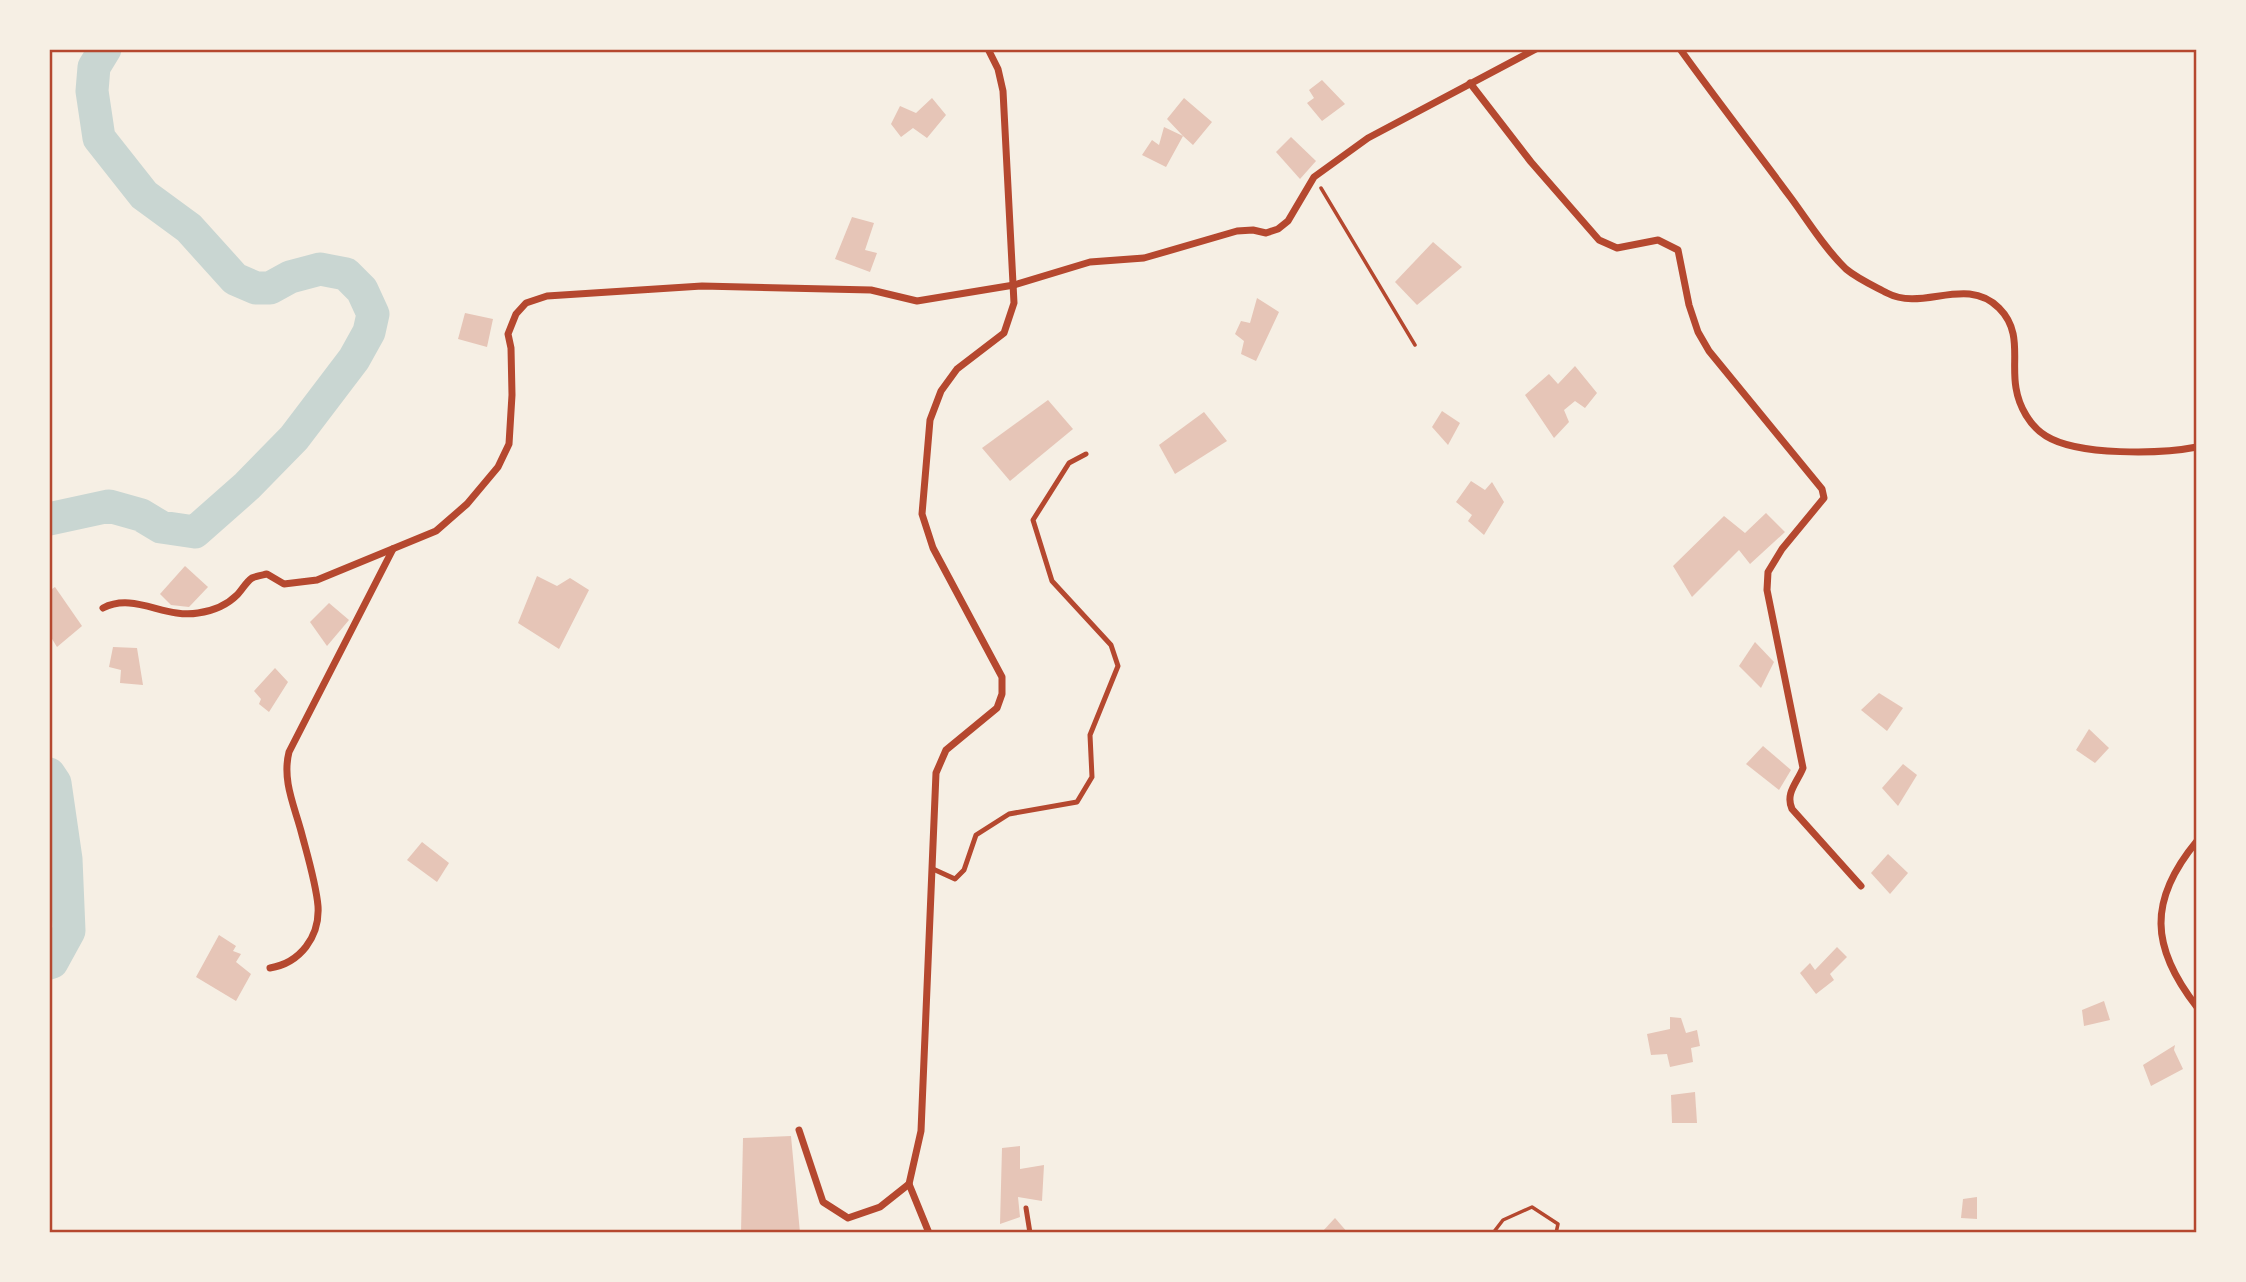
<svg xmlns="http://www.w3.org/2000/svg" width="2246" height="1282" font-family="'Exo 2',sans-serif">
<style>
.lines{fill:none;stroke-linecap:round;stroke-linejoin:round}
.river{stroke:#c9d6d2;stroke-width:33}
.building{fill:#e6c5b7}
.path{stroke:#b5482f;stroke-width:3.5}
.service{stroke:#b5482f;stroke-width:5}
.minor{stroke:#b5482f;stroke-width:7}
.neatline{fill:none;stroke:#b5482f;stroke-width:2.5}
</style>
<rect width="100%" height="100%" fill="#f6efe4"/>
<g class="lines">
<g class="river">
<polyline points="49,519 109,506 141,515 161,527 195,532 247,486 294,438 354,359 369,332 373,314 362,290 346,274 320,269 290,277 270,288 256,288 235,279 189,228 144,195 99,138 92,91 94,67 105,49"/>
<polyline points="49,774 55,783 66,859 69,931 52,962 49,963"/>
</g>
</g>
<g class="building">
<polygon points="1322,80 1345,104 1322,121 1307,103 1314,98 1309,90"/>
<polygon points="932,98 946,115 927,138 913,128 901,137 891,124 900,106 916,113"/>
<polygon points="1184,98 1212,122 1193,145 1183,136 1166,167 1142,155 1152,140 1159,145 1164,127 1183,136 1167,119"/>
<polygon points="1291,137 1316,161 1300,179 1276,152"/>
<polygon points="852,217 874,223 865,250 877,253 870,272 835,259"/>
<polygon points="1433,242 1462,267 1417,305 1395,282"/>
<polygon points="1257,298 1279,312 1256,361 1241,354 1244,341 1235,334 1241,321 1250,323"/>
<polygon points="465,313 493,319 487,347 458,339"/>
<polygon points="1575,366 1597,393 1585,408 1575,401 1564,410 1569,422 1554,438 1525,395 1549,374 1558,384"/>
<polygon points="1048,400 1073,429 1010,481 982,448"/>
<polygon points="1442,411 1460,423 1448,445 1432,427"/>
<polygon points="1204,412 1227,441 1175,474 1159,445"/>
<polygon points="1471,481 1485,490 1492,482 1504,502 1484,535 1468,521 1472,515 1456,502"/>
<polygon points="1766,513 1785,532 1750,564 1739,550 1692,597 1673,566 1724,516 1745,533"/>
<polygon points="185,566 208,587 189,607 171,605 160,594"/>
<polygon points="537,576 557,586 570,578 589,590 559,649 518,623"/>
<polygon points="55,587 82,626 57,647 49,634 49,591"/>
<polygon points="329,603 349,620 327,646 310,622"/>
<polygon points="1755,642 1774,662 1761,688 1739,666"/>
<polygon points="113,647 137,648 143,685 120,683 121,670 109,667"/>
<polygon points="275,668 288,682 269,712 259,704 261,699 254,691"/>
<polygon points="1879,693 1903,708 1887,731 1861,710"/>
<polygon points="2089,729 2109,748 2095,763 2076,750"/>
<polygon points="1763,746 1791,770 1779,790 1746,764"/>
<polygon points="1903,764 1917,775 1898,806 1882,788"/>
<polygon points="422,842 449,863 437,882 407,860"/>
<polygon points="1888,854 1908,873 1890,894 1871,873"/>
<polygon points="219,935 236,946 233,951 241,954 236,962 251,974 236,1001 196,977"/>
<polygon points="1837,947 1847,957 1830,974 1834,980 1816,994 1800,973 1810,963 1815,970"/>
<polygon points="2104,1001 2110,1020 2084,1026 2082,1010"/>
<polygon points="1670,1017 1681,1018 1686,1033 1697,1030 1700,1046 1691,1048 1693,1062 1670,1067 1667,1054 1651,1055 1647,1034 1670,1029"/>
<polygon points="2175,1045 2174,1050 2183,1069 2151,1086 2143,1065"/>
<polygon points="1695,1092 1697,1123 1672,1123 1671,1095"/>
<polygon points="791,1136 800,1233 741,1233 743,1138"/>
<polygon points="1020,1146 1020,1169 1044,1165 1042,1201 1018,1197 1020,1217 1000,1224 1002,1148"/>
<polygon points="1977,1197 1977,1219 1961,1218 1963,1199"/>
<polygon points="1335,1218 1348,1233 1321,1233"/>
</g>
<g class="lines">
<g class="path">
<polyline points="1321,188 1415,345"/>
<polyline points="1493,1233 1503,1220 1532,1207 1558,1224 1556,1233"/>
</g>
<g class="service">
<polyline points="933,869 955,879 964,870 976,835 1009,814 1077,802 1092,777 1090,735 1118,666 1111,645 1052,581 1033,520 1069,463 1086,454"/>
<polyline points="1026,1208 1030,1233"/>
</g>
<g class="minor">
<path d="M1680,49C1716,99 1754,148 1791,198C1808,221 1825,249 1846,269C1858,279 1874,286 1887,293C1923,312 1966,275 1999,308C2023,332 2011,360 2016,388C2019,407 2030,426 2046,436C2078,456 2161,454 2197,447"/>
<path d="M1470,83L1531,162L1599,240L1617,248L1658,240L1678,250L1689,305L1698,332L1709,351L1822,489L1824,498L1782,549L1768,572L1767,590L1803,768C1797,783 1785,793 1792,809L1861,886"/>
<path d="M103,608C134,592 165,619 198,613C212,611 227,605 237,595C242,590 246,582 252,578C256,576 263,575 267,574L284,584L317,580L436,531L467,504L498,467L509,444L512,395L511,348L508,334L516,314L526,303L547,296L702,286L871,290L917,301L1014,285L1090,262L1144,258L1237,231L1253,230L1266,233L1278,229L1288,221L1314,177L1368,138L1536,49"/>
<path d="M2197,841C2148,900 2150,947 2197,1007"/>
<path d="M270,968C300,963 320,937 318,906C316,883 307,854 301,831C294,805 282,780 289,752L393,549"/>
<polyline points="799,1130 823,1202 848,1218 880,1207 909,1184"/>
<polyline points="929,1233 909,1184 921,1131 936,773 946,750 997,708 1002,694 1002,677 933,548 922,514 930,420 941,391 957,369 1004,333 1014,303 1003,91 998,69 988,49"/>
</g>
</g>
<rect width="2246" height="1282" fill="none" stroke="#f6efe4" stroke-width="102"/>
<rect x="51" y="51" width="2144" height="1180" class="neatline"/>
</svg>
